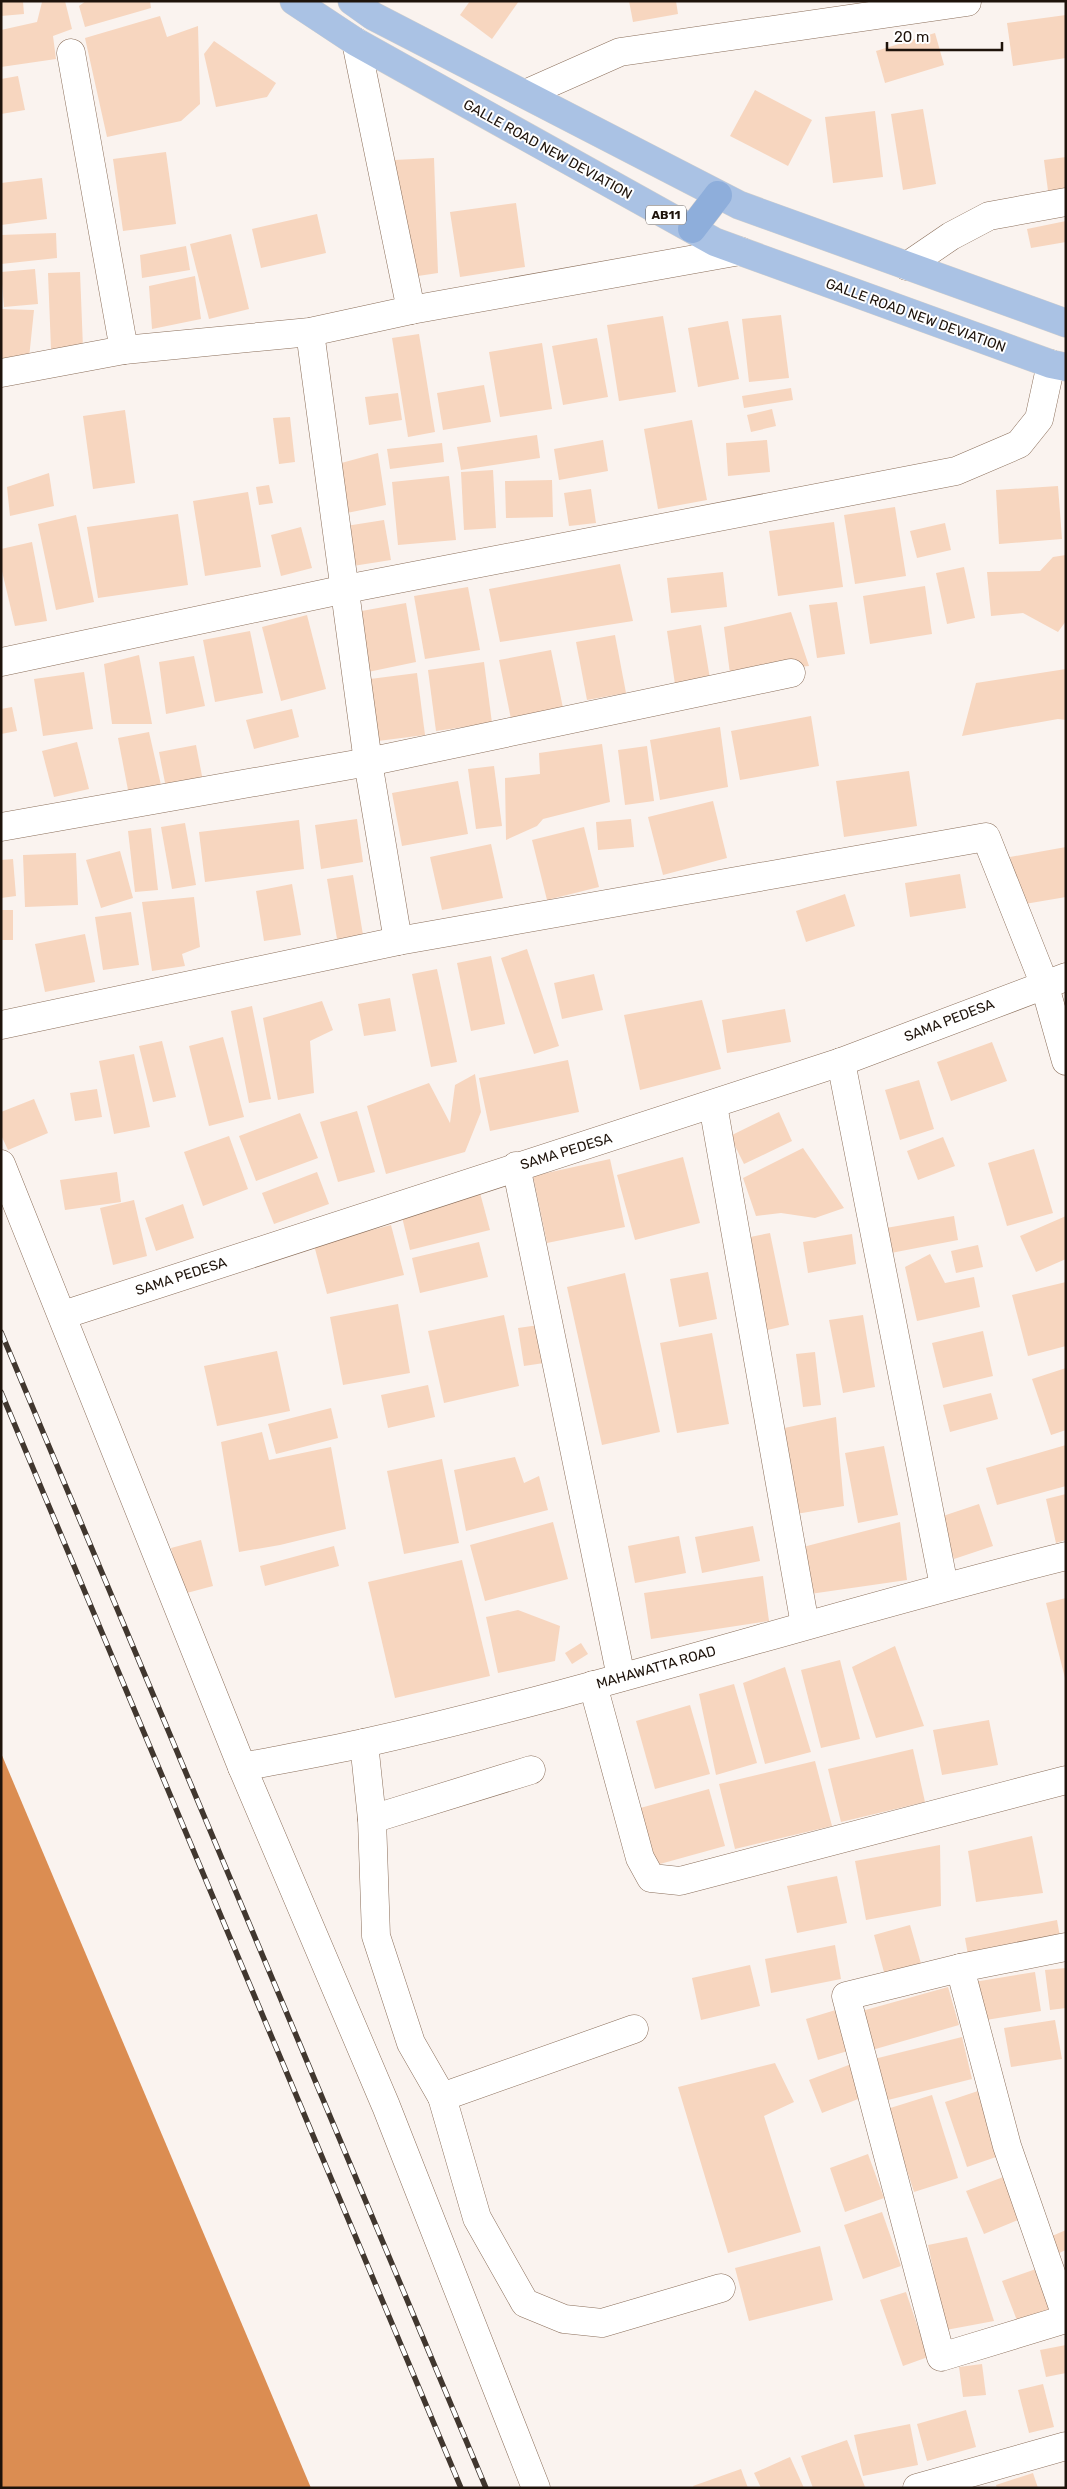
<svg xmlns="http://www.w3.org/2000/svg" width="1067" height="2489" font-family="Rubik,sans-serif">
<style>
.water{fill:#db8d52}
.building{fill:#f7d6bf}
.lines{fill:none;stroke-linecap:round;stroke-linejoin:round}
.minor-casing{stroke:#8b6f5b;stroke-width:29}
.primary-casing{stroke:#d2d0ce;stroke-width:29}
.trunk-casing{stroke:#d2d0ce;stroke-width:29}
.minor{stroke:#fff;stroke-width:28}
.primary{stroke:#aac2e4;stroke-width:28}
.trunk{stroke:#8eaedb;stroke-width:28}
.rail-casing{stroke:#41372f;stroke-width:5.5}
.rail{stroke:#fff;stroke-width:4;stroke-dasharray:11;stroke-linecap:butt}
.labels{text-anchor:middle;stroke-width:4;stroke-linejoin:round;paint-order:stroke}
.shield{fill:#fff;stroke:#625a54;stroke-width:1}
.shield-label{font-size:12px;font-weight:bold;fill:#1e130b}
.street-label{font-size:14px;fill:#1e130b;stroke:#fff}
</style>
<rect width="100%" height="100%" fill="#faf3ef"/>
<polygon class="water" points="1,1753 311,2488 1,2488"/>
<g class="building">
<polygon points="1,1 23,1 24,14 1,16"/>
<polygon points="55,1 65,1 72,29 53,36 56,59 1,67 1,30 37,22 42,2"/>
<polygon points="86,1 150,1 151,8 85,27 79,6"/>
<polygon points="470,1 519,1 492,39 460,15"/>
<polygon points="629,1 676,1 678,14 633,22"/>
<polygon points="1066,15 1066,58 1013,66 1007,23"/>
<polygon points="160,16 167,37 198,26 200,104 181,121 107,137 85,38"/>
<polygon points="935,33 944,65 885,83 876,51"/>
<polygon points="214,41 276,83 267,97 216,107 204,54"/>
<polygon points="18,76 25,110 1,114 1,79"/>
<polygon points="755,90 812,120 788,166 730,136"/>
<polygon points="923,109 936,184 903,190 891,114"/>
<polygon points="875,111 883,177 833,183 825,117"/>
<polygon points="166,152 176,224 123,231 113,159"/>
<polygon points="1066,157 1066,189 1048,191 1044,160"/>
<polygon points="434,158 438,273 418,276 394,160"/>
<polygon points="42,178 47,219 1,225 1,183"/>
<polygon points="516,203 525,267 460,277 450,212"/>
<polygon points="317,214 326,253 261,268 252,229"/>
<polygon points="1066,221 1066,242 1031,248 1027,229"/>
<polygon points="56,233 57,258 1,264 1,235"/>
<polygon points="231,234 249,309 209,319 190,244"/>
<polygon points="186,246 190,270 142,278 140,255"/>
<polygon points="35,269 38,304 4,307 1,272"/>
<polygon points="80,272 83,348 51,349 48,273"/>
<polygon points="195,276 201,319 152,329 149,286"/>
<polygon points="1,309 34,310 29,358 1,362"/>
<polygon points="781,315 789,378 749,382 742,319"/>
<polygon points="663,316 676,392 619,401 607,325"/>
<polygon points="728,321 739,379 698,387 688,328"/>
<polygon points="419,334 435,432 408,437 392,338"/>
<polygon points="597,338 608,397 563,405 552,346"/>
<polygon points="542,343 552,409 500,417 489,352"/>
<polygon points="484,385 491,422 443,430 437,393"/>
<polygon points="791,388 793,400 744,408 742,396"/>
<polygon points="398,393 402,420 369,425 365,397"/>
<polygon points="772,409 776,426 751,432 747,415"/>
<polygon points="125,410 135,483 93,489 83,416"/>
<polygon points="290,417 295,462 279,464 273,418"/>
<polygon points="692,420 707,500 658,509 644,429"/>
<polygon points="537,435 540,458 461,470 457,447"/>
<polygon points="603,440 608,471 559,480 554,449"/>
<polygon points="767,440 770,472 728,476 726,443"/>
<polygon points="442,443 444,462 390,469 387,449"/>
<polygon points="378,453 386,505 342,514 334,465"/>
<polygon points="493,470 496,528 464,530 461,472"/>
<polygon points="49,473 54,506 10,516 7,487"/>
<polygon points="449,476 456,540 398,545 392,482"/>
<polygon points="552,480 553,517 506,518 505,481"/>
<polygon points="269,485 273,503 259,505 256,487"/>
<polygon points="1058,486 1062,539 999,544 996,490"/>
<polygon points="591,489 596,523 569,526 564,493"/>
<polygon points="248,492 261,567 205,576 193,501"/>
<polygon points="895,507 906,576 855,584 844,515"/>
<polygon points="178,514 188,585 98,598 87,527"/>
<polygon points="76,515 94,602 56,610 38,524"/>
<polygon points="384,520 391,560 353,566 346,526"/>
<polygon points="834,522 843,587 778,596 769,531"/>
<polygon points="945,523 951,550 917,558 910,531"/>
<polygon points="301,527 312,568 281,576 271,535"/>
<polygon points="32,542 47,621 15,626 1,567 1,549"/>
<polygon points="1066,555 1066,621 1058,632 1023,613 991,616 987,572 1040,571 1053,557"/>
<polygon points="620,564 633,621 500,642 489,589"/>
<polygon points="964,567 975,618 947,624 936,573"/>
<polygon points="723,572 727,607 671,613 667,578"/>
<polygon points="925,586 932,634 870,644 863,596"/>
<polygon points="468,587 480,650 425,659 414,596"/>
<polygon points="837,602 845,654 817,658 809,605"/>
<polygon points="406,603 416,662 368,672 356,612"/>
<polygon points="791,612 809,666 730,674 724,627"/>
<polygon points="307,615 326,689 281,701 262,627"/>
<polygon points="701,625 710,679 675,684 667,631"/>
<polygon points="250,631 263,693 215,702 203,640"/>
<polygon points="615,635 626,693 587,700 576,642"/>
<polygon points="551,650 563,708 511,719 499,660"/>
<polygon points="139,655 152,724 112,724 104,664"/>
<polygon points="194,656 205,706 166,714 159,662"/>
<polygon points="484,662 492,723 436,731 428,670"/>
<polygon points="1066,669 1066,720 1058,719 962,736 976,683"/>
<polygon points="84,672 93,729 43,736 34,679"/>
<polygon points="417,673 425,735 378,741 370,679"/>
<polygon points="12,707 17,731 1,734 1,709"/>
<polygon points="292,709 299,737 254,749 246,720"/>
<polygon points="811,716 819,766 740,780 731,731"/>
<polygon points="720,727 728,787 660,800 650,740"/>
<polygon points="149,732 161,785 128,790 118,738"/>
<polygon points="77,742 89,789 54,797 42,751"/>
<polygon points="602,744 610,802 543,819 537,826 506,840 505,778 540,774 539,753"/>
<polygon points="196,745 203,781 166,788 159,752"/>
<polygon points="647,746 654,801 625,805 618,750"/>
<polygon points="494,766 502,826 476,829 468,769"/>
<polygon points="909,771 917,826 844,837 836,781"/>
<polygon points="458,781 468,834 402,846 392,793"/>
<polygon points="713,801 727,858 663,875 648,817"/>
<polygon points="357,819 363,862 321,869 315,825"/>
<polygon points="631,819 634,847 598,850 596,822"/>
<polygon points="299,820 304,869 205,882 199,832"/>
<polygon points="185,823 196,885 172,889 161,827"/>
<polygon points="584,827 599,887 547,900 532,840"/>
<polygon points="151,828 158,890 135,892 128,831"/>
<polygon points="491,844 503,898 442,910 430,857"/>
<polygon points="1066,847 1066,897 1019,905 1010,857"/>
<polygon points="120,851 133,898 101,908 86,860"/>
<polygon points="76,853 78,905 25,907 23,855"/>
<polygon points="13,859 16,896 1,898 1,860"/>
<polygon points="960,874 966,908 910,917 905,883"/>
<polygon points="353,875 363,935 337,939 327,879"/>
<polygon points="292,884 301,935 264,941 256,891"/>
<polygon points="845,894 855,926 806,942 796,911"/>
<polygon points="194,897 200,947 182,954 185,966 152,971 142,902"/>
<rect x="1" y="910" width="12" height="30"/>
<polygon points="131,912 139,965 103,970 95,917"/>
<polygon points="85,934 95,982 45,992 35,944"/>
<polygon points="527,949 559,1046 534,1054 501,958"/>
<polygon points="491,956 505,1024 471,1031 457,963"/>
<polygon points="437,969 457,1062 431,1067 412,974"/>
<polygon points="594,974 603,1010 562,1019 554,983"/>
<polygon points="390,998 396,1031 364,1036 358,1004"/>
<polygon points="702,1000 721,1069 640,1090 624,1015"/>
<polygon points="322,1001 333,1030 310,1041 314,1093 278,1100 263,1018"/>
<polygon points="252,1006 271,1099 249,1103 231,1011"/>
<polygon points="785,1009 791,1042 727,1053 722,1020"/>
<polygon points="223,1037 244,1117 209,1126 189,1046"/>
<polygon points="162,1041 176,1097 153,1102 139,1046"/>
<polygon points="992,1042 1007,1081 951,1101 937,1062"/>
<polygon points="134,1054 150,1127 114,1134 99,1061"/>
<polygon points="568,1060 579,1112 490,1131 479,1078"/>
<polygon points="475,1074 481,1112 465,1152 386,1174 367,1106 429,1083 450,1123 455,1085"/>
<polygon points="919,1080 934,1129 900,1140 885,1090"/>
<polygon points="97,1089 102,1117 75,1121 70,1093"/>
<polygon points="34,1099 48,1133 8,1150 1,1135 1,1112"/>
<polygon points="357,1111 375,1172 338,1182 320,1122"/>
<polygon points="779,1112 792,1141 744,1164 730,1136"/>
<polygon points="300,1113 318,1158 256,1181 239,1136"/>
<polygon points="229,1136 248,1189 203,1206 184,1152"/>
<polygon points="943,1137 955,1166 918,1180 907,1151"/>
<polygon points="803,1148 844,1208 815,1218 781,1213 756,1216 743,1178"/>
<polygon points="1034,1149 1053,1213 1007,1226 988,1163"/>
<polygon points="683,1157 700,1223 635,1240 617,1175"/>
<polygon points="610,1159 625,1227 547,1243 533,1176"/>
<polygon points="117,1172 121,1202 65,1210 60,1180"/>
<polygon points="317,1172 329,1204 274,1224 262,1193"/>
<polygon points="480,1193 490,1230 410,1250 401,1213"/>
<polygon points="134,1200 147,1256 113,1265 100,1208"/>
<polygon points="183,1204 194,1238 156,1251 145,1218"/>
<polygon points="954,1216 958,1240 891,1253 886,1228"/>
<polygon points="1066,1216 1066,1259 1036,1272 1020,1236"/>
<polygon points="391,1225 404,1275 327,1294 314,1245"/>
<polygon points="770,1233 789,1325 759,1332 740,1239"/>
<polygon points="852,1234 856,1264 808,1273 803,1242"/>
<polygon points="479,1242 488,1277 420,1293 412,1258"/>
<polygon points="978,1245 983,1267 956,1273 951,1251"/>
<polygon points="930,1254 945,1283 974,1277 980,1307 917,1321 905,1267"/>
<polygon points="708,1272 717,1319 679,1327 670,1279"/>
<polygon points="625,1273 660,1432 602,1445 567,1287"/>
<polygon points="1066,1282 1066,1346 1028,1356 1012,1295"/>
<polygon points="398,1304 410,1373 343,1385 330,1317"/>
<polygon points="504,1315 519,1386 444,1403 428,1331"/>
<polygon points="863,1315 875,1387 843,1393 829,1320"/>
<polygon points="539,1325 544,1363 524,1366 518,1328"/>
<polygon points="983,1331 993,1376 943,1388 932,1343"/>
<polygon points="712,1333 729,1424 677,1433 660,1343"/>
<polygon points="277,1351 290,1411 217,1426 204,1366"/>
<polygon points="815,1352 821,1405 803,1407 796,1354"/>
<polygon points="1066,1368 1066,1430 1051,1435 1032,1379"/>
<polygon points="428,1385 435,1417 388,1428 381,1395"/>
<polygon points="991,1393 998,1419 950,1432 943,1405"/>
<polygon points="331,1408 338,1438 276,1454 268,1424"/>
<polygon points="836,1417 844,1506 790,1515 775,1430"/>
<polygon points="262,1432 269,1460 331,1447 346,1529 280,1545 239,1552 221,1442"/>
<polygon points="1066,1445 1066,1486 997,1505 986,1468"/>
<polygon points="884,1446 898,1515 858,1523 845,1453"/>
<polygon points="515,1457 524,1483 539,1476 548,1510 466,1531 454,1470"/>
<polygon points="442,1459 459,1543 404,1554 387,1471"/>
<polygon points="1066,1494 1066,1540 1056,1543 1046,1499"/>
<polygon points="979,1504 993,1546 954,1559 940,1517"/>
<polygon points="553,1522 568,1579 485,1601 470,1545"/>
<polygon points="900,1522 907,1580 810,1594 803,1547"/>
<polygon points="753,1526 760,1561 702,1573 695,1537"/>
<polygon points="679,1536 686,1573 635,1583 628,1546"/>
<polygon points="201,1540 213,1586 183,1594 171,1548"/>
<polygon points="334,1546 339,1566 265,1586 260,1566"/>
<polygon points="462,1560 490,1676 395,1698 368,1582"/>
<polygon points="763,1576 769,1621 651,1639 644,1593"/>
<polygon points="1066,1598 1066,1678 1065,1678 1046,1603"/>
<polygon points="518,1610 560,1626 555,1661 498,1673 486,1617"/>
<polygon points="581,1643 588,1654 572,1664 565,1653"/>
<polygon points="895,1646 924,1726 876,1738 852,1667"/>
<polygon points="840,1660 860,1739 821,1748 801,1670"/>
<polygon points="785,1667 811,1752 765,1764 743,1683"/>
<polygon points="734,1684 757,1763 716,1775 699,1694"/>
<polygon points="690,1705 710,1774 655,1789 636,1721"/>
<polygon points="989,1720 998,1765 942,1775 933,1730"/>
<polygon points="913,1749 925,1802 841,1822 828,1769"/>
<polygon points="815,1761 832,1826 735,1849 719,1784"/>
<polygon points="709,1789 725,1846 649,1867 633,1810"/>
<polygon points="1032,1836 1043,1893 976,1902 968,1851"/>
<polygon points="940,1845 941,1906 866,1920 855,1861"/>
<polygon points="837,1876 847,1923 797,1933 787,1886"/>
<polygon points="1057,1920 1060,1937 968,1955 965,1938"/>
<polygon points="910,1925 922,1967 885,1976 874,1935"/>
<polygon points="835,1945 841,1979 771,1993 765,1959"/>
<polygon points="750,1965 760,2006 701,2020 692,1978"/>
<polygon points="1066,1968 1066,2008 1050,2010 1045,1970"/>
<polygon points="1035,1972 1041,2011 980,2021 974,1982"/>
<polygon points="948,1987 959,2025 872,2050 862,2011"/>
<polygon points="839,2009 851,2050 818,2060 806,2019"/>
<polygon points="1055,2020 1062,2059 1011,2067 1004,2028"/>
<polygon points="962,2037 972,2079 884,2101 874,2059"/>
<polygon points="775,2063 794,2102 764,2116 801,2232 728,2253 678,2087"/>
<polygon points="854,2063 866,2096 822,2113 809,2080"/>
<polygon points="978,2091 999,2156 967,2167 945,2102"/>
<polygon points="932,2095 958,2178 914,2192 887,2109"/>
<polygon points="868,2154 884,2198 845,2212 830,2168"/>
<polygon points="1006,2176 1023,2218 984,2234 966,2191"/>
<polygon points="882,2212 901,2266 863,2279 844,2225"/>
<polygon points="1066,2230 1066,2250 1059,2253 1052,2236"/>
<polygon points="967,2237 994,2321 946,2330 928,2245"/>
<polygon points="820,2246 833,2300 749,2321 735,2268"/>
<polygon points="1036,2269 1053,2312 1019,2326 1002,2281"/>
<polygon points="906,2292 928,2357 903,2366 880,2300"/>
<polygon points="1066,2345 1066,2373 1046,2377 1040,2350"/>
<polygon points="982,2364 986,2395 963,2397 959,2367"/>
<polygon points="1043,2384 1054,2427 1029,2433 1018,2390"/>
<polygon points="966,2410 976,2447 927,2461 917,2424"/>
<polygon points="910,2424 918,2465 863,2476 854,2435"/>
<polygon points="847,2440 865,2487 813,2488 801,2456"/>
<polygon points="790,2457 804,2488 761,2488 754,2473"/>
<polygon points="741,2469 748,2488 694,2488 693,2486"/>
<polygon points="1033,2473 1038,2488 997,2488 996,2485"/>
</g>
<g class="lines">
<defs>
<g id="minor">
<polyline points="71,53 124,350"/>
<polyline points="525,94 620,52 967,2"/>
<polyline points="907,266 951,236 989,216 1066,202"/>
<polyline points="411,310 740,251"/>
<polyline points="310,332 368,762 398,941"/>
<polyline points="1,373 124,350 310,332 411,310 356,42"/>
<polyline points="1,662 346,589 956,471 1019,444 1039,419 1051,364"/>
<polyline points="1,827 368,762 791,673"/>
<polyline points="1,1025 398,941 986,837 1044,983 1066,1061"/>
<polyline points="841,1062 944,1586"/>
<polyline points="713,1105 805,1625"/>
<polyline points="1,1164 242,1767 386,2106 536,2488"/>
<polyline points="516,1166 621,1677"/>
<polyline points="63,1315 841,1062 1066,977"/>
<polyline points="593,1685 640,1858 651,1878 680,1881 1066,1780"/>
<polyline points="364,1743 372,1819 376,1936 411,2043 442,2097 634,2029"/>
<path d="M242,1767C283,1759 324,1752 364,1743C600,1690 831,1614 1066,1556"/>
<polyline points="372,1819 531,1770"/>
<polyline points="1066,1947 960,1968 846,1996 941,2357 1066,2319"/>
<polyline points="960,1968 1007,2146 1066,2316"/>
<polyline points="442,2097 477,2218 525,2303 564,2319 602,2323 721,2288"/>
<polyline points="917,2488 1066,2446"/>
</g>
<g id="primary">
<polyline points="294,1 356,42 715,242 1051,364 1066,367"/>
<polyline points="352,1 373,16 739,205 1066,323"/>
</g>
<polyline id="trunk" points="692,229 718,195"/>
</defs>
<use href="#minor" class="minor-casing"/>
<use href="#primary" class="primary-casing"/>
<use href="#trunk" class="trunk-casing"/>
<use href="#minor" class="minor"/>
<use href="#primary" class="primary"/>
<use href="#trunk" class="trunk"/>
<defs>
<g id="rail">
<polyline points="1,1332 486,2488"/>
<polyline points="1,1392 461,2488"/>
</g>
</defs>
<use href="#rail" class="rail-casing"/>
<use href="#rail" class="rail"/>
</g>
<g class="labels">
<rect class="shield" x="646" y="205.5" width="40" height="19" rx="4"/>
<g class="shield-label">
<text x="666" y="219">AB11</text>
</g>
<g class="street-label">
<text transform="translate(548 149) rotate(29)" y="5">GALLE ROAD NEW DEVIATION</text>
<text transform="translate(916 315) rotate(20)" y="5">GALLE ROAD NEW DEVIATION</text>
<text transform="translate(949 1020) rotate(-21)" y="5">SAMA PEDESA</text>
<text transform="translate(566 1151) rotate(-17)" y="5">SAMA PEDESA</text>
<text transform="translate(181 1276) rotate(-18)" y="5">SAMA PEDESA</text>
<text transform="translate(656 1667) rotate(-16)" y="5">MAHAWATTA ROAD</text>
</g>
</g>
<rect width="1067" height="2489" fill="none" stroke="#1e130b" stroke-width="5"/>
<path d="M887 42v8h115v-8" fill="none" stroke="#1e130b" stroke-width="2.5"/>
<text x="894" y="42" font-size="15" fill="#1e130b" stroke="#ffffff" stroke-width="4" paint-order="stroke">20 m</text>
</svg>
